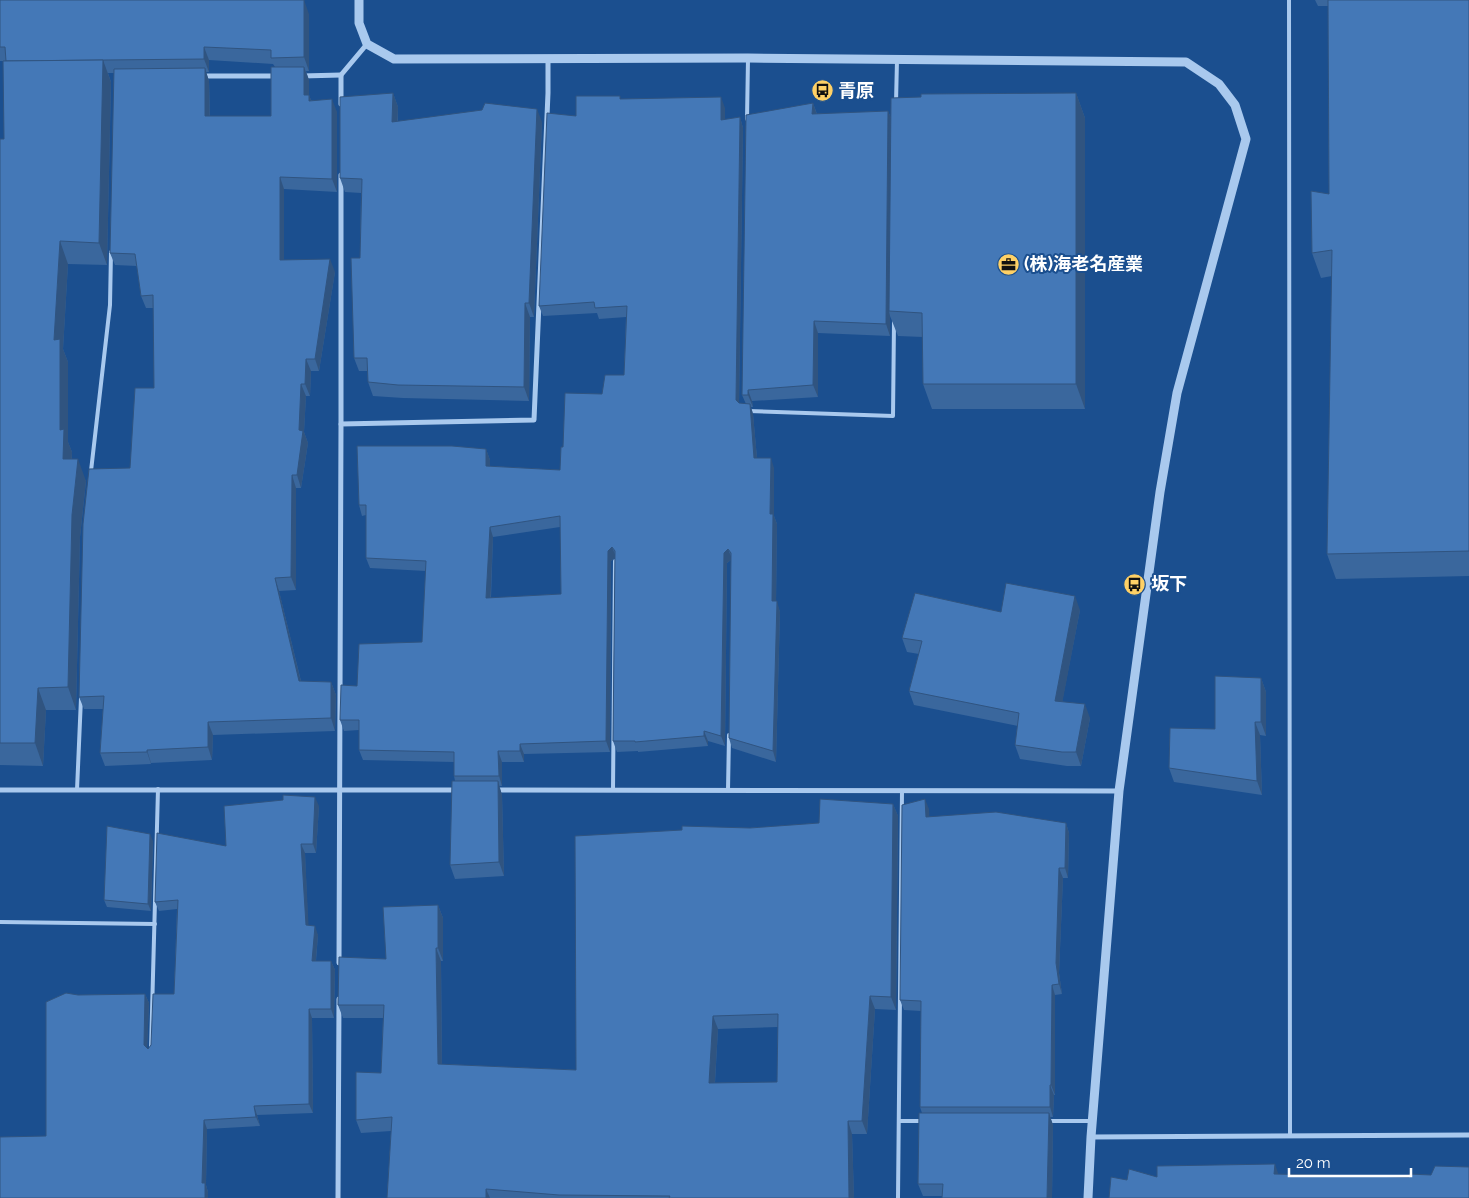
<svg xmlns="http://www.w3.org/2000/svg" width="1469" height="1198" font-family="Raleway,'Noto Sans JP',sans-serif">
<style>
.lines{fill:none;stroke-linecap:round;stroke-linejoin:round}
.service{stroke:#a9c9ee;stroke-width:4}
.minor{stroke:#a9c9ee;stroke-width:5}
.tertiary{stroke:#a9c9ee;stroke-width:9}
.wall{fill:#3a679d;fill-rule:evenodd}
.shaded-wall{fill:#305480}
.building{fill:#4478b7;stroke:#305480;fill-rule:evenodd}
.labels{text-anchor:middle;stroke-width:4;stroke-linejoin:round;paint-order:stroke}
.poi-label{font-size:18px;font-weight:bold;fill:#fff;stroke:#1b4f8f;text-anchor:start}
</style>
<rect width="100%" height="100%" fill="#1b4f8f"/>
<g class="lines">
<g class="service">
<polyline points="1289,0 1290,1136"/>
<polyline points="896,103 897,60"/>
<polyline points="747,119 748,59"/>
<polyline points="749,411 893,416 894,322"/>
<polyline points="91,471 110,305 111,252"/>
<polyline points="77,790 81,698"/>
<polyline points="613,790 615,561"/>
<polyline points="728,790 729,735"/>
<polyline points="0,922 155,924"/>
<polyline points="151,1050 158,789"/>
<polyline points="899,1121 922,1121"/>
<polyline points="1047,1121 1092,1121"/>
<polyline points="898,1198 902,791"/>
</g>
<g class="minor">
<polyline points="202,76 278,76"/>
<polyline points="302,76 341,75"/>
<polyline points="341,104 341,75 367,44"/>
<polyline points="341,175 341,424"/>
<polyline points="0,790 459,790"/>
<polyline points="495,790 1119,791"/>
<polyline points="339,963 341,424 534,420 548,93 548,59"/>
<polyline points="1091,1137 1469,1135"/>
<polyline points="338,1198 339,999"/>
</g>
<polyline class="tertiary" points="359,0 359,23 367,44 394,59 748,58 1186,62 1219,84 1235,105 1246,139 1177,393 1160,492 1119,791 1091,1137 1088,1198"/>
</g>
<g class="wall">
<path d="M0,0L309,14V71H306L309,80V95L311,100L337,112V192L284,189V260L335,272L319,371H311L310,396H306L304,432L308,443L301,488H296V590L279,591L301,681L331,682L336,695L335,731L213,735L212,760L151,763V764L105,766L100,753L103,709H84L79,697L130,468L154,388V308H146L141,296L137,266L115,265L110,253L114,73H108L111,82L107,265L68,264L63,349L68,362V442L72,452V459L86,481L80,537L76,710H46L43,766L0,765V139H4L6,61H0ZM209,60L273,64L275,67L271,116H210L209,81L206,72H209Z"/>
<polygon points="1315,0 1469,0 1469,576 1336,579 1327,554 1332,276 1321,278 1312,253 1329,194 1328,6 1318,6"/>
<polygon points="393,93 398,107 398,121 542,122 534,317 530,317 529,401 403,398 373,396 368,382 368,371 359,371 354,358 360,258 361,193 345,192 340,178"/>
<path d="M1076,93L1085,118V409H932L923,384V337L898,336L890,316V336L818,333V397L752,401L753,407H751L753,414L757,458L774,468V516L777,524L776,601L780,612L776,762L732,748L729,738L731,560L727,563L725,746L708,741V746L638,752V751L617,752L613,741L615,558L611,561L610,752L524,754V762H502V786H499L502,795L504,876L455,879L450,865L455,781L454,776V762L363,760L359,750V730L344,731L340,720L357,686L422,642L426,571L370,568L366,558V515L362,516L359,505L486,449L490,460V466L560,470L563,447L602,394L624,375L626,317L599,319L597,313L543,316L539,306L576,116L621,99L725,108V120L740,117L743,128L739,403L746,404L742,395L813,103L817,114L888,111L891,118ZM560,527L561,594L491,598L493,537Z"/>
<polygon points="1080,610 1062,702 1090,718 1081,766 1067,766 1020,759 1015,745 1018,726 914,705 909,691 919,654 907,652 902,638 1001,612"/>
<polygon points="1261,678 1266,692 1266,736 1260,735 1262,795 1174,782 1169,768 1215,729"/>
<path d="M893,804L898,816L896,1010L875,1009L867,1134H852L854,1198H387L391,1131L361,1133L356,1120L381,1073L383,1018H343L338,1005L386,959L438,905L443,918V961H441L442,1064L576,1070L750,828L819,823ZM778,1027L777,1082L715,1083L718,1029Z"/>
<polygon points="319,806 316,853 305,853 308,925 318,935 316,961 331,961 335,970 334,1018 312,1018 313,1113 257,1115 260,1126 207,1129 206,1185 208,1192 208,1198 0,1198 46,1136 78,995 145,994 149,1003 147,1048 148,1049 151,1045 174,994 177,909 159,911 155,902 226,846"/>
<polygon points="929,809 929,817 1066,823 1069,833 1068,878 1063,878 1059,973 1062,994 1055,995 1055,1095 1054,1095 1053,1117 1050,1117 1053,1125 1052,1198 942,1198 942,1196 923,1196 918,1184 922,1113 920,1107 921,1011 904,1010 900,1000"/>
<polygon points="153,841 151,911 107,907 104,900"/>
</g>
<g class="shaded-wall">
<polygon points="304,0 309,14 309,71 304,57"/>
<polygon points="204,47 209,60 209,72 204,59"/>
<polygon points="103,60 111,82 107,265 99,243"/>
<polygon points="304,67 309,80 309,100 309,95 314,108 304,95"/>
<polygon points="205,68 209,81 210,129 205,116"/>
<polygon points="393,93 398,107 397,136 392,122"/>
<polygon points="1076,93 1085,118 1085,409 1076,384"/>
<polygon points="721,97 725,108 725,131 721,120"/>
<polygon points="332,99 337,112 337,192 332,179"/>
<polygon points="813,103 817,115 812,114"/>
<polygon points="537,109 542,122 534,317 529,303"/>
<polygon points="888,111 893,123 889,311 890,316 890,336 886,324"/>
<polygon points="740,117 743,128 739,410 736,400"/>
<polygon points="280,177 284,189 284,272 280,260"/>
<polygon points="60,241 68,264 63,349 68,362 68,442 72,452 71,481 63,459 60,430 54,340"/>
<polygon points="330,259 335,272 319,371 315,359"/>
<polygon points="525,303 530,317 529,401 524,387"/>
<polygon points="814,321 818,333 818,397 813,385"/>
<polygon points="306,359 311,371 310,396 305,384"/>
<polygon points="301,384 306,396 304,432 308,443 301,488 297,475"/>
<polygon points="748,390 752,401 753,407 748,395"/>
<polygon points="750,404 753,414 758,469 754,458"/>
<polygon points="486,449 490,460 490,477 486,466"/>
<polygon points="771,458 774,468 774,516 777,524 776,611 772,601 770,514"/>
<polygon points="78,459 86,481 80,537 76,710 68,687 72,515"/>
<polygon points="292,475 296,488 296,590 291,577"/>
<polygon points="490,527 493,537 490,609 486,598"/>
<polygon points="612,547 616,557 611,561 610,752 606,741 608,551"/>
<polygon points="728,549 732,559 727,563 725,746 721,736 724,553"/>
<polygon points="275,578 279,591 304,694 299,681"/>
<polygon points="1075,596 1080,610 1060,715 1055,701"/>
<polygon points="777,601 780,612 776,762 773,751"/>
<polygon points="1261,678 1266,692 1266,736 1261,722"/>
<polygon points="331,682 336,695 335,731 331,718"/>
<polygon points="38,688 46,710 43,766 35,743"/>
<polygon points="1085,704 1090,718 1081,766 1076,752"/>
<polygon points="208,722 213,735 212,760 208,747"/>
<polygon points="1255,722 1260,735 1262,795 1257,781"/>
<polygon points="704,731 708,741 708,746 704,736"/>
<polygon points="520,744 524,754 524,762 520,751"/>
<polygon points="147,750 151,763 151,764 147,752"/>
<polygon points="498,751 502,762 502,786 499,776"/>
<polygon points="498,781 502,795 504,876 499,862"/>
<polygon points="315,797 319,806 316,853 313,844"/>
<polygon points="925,799 929,809 930,827 926,817"/>
<polygon points="893,804 898,816 896,1010 891,997"/>
<polygon points="1066,823 1069,833 1068,878 1065,868"/>
<polygon points="150,834 153,841 151,911 148,904"/>
<polygon points="301,844 305,853 309,934 306,925"/>
<polygon points="1059,868 1063,878 1059,973 1062,994 1059,984 1056,963"/>
<polygon points="438,905 443,918 443,961 438,948"/>
<polygon points="315,926 318,935 315,970 312,961"/>
<polygon points="436,948 441,961 442,1077 438,1064"/>
<polygon points="331,961 335,970 334,1018 331,1009"/>
<polygon points="1052,985 1055,995 1055,1095 1051,1085"/>
<polygon points="145,994 149,1003 147,1054 144,1045"/>
<polygon points="870,996 875,1009 867,1134 862,1121"/>
<polygon points="309,1009 312,1018 313,1113 309,1104"/>
<polygon points="713,1016 718,1029 714,1096 709,1083"/>
<polygon points="1050,1085 1054,1095 1053,1117 1050,1107"/>
<polygon points="254,1106 257,1115 260,1126 256,1117"/>
<polygon points="1049,1113 1053,1125 1052,1198 1047,1198"/>
<polygon points="204,1120 207,1129 206,1185 208,1192 208,1198 205,1198 202,1183"/>
<polygon points="848,1121 852,1134 854,1198 849,1198"/>
<polygon points="1275,1164 1278,1173 1277,1183 1274,1174"/>
<polygon points="486,1189 490,1198 486,1198"/>
</g>
<g class="building">
<polygon points="0,0 304,0 304,57 271,58 271,50 204,47 204,59 6,61 5,47 0,47"/>
<polygon points="1328,0 1469,0 1469,551 1327,554 1332,250 1312,253 1311,191 1329,194"/>
<polygon points="103,60 99,243 60,241 54,340 60,339 60,430 64,429 63,459 78,459 72,515 68,687 38,688 35,743 0,743 0,139 4,139 3,61"/>
<polygon points="271,67 304,67 304,95 309,95 309,101 332,99 332,179 280,177 280,260 330,259 315,359 306,359 305,384 301,384 299,430 303,431 297,475 292,475 291,577 275,578 299,681 331,682 331,718 208,722 208,747 147,750 147,752 100,753 104,696 79,697 83,524 89,469 130,468 135,388 154,388 153,295 141,296 135,254 110,253 114,69 205,68 205,116 271,116"/>
<polygon points="393,93 392,122 482,110 485,103 537,109 529,303 525,303 524,387 398,385 368,382 367,358 354,358 351,258 360,258 362,179 340,178 340,97"/>
<polygon points="1076,93 1076,384 923,384 922,313 889,311 891,98 921,97 921,94"/>
<path d="M576,96H620V99L721,97V120L740,117L736,400L739,403L750,404L754,458H771L770,514H773L772,601H777L773,751L729,738L731,553L728,549L724,553L721,736L704,731V736L635,742V741H613L615,551L612,547L608,551L606,741L520,744V751H498L499,776H454V752L359,750V720H340L341,685L357,686L359,644L422,642L426,561L366,558V505H359L357,446H452L486,449V466L560,470L561,447H563L565,393L602,394L605,375H624L627,306L595,308L594,302L539,306L547,113L576,116ZM560,516L561,594L486,598L490,527Z"/>
<polygon points="813,103 812,114 888,111 886,324 814,321 813,385 748,390 748,395 742,395 746,115"/>
<polygon points="1006,583 1075,596 1055,701 1085,704 1076,752 1062,752 1015,745 1019,713 909,691 922,641 902,638 915,593 1001,612"/>
<polygon points="1215,676 1261,678 1261,722 1255,722 1257,781 1169,768 1170,728 1215,729"/>
<polygon points="452,781 498,781 499,862 450,865"/>
<polygon points="283,795 315,797 313,844 301,844 306,925 315,926 312,961 331,961 331,1009 309,1009 309,1104 254,1106 256,1117 204,1120 202,1183 205,1183 205,1198 0,1198 0,1137 46,1136 46,1002 66,993 78,995 145,994 144,1045 148,1049 151,1045 153,994 174,994 178,900 155,902 157,833 226,846 224,806 283,800"/>
<path d="M820,799L893,804L891,997L870,996L862,1121H848L849,1198H669L670,1196L559,1195L486,1189V1198H387L392,1117L356,1120V1072L381,1073L384,1005H338L339,957L386,959L383,907L438,905V948H436L438,1064L576,1070L575,836L682,830V826L750,828L819,823ZM778,1014L777,1082L709,1083L713,1016Z"/>
<polygon points="925,799 926,817 996,812 1066,823 1065,868 1059,868 1056,963 1059,984 1052,985 1051,1085 1050,1085 1050,1107 920,1107 921,1001 900,1000 902,805"/>
<polygon points="107,826 150,834 148,904 104,900"/>
<polygon points="919,1113 1049,1113 1047,1198 942,1198 943,1184 918,1184"/>
<polygon points="1275,1164 1274,1174 1409,1177 1409,1174 1431,1175 1435,1166 1469,1167 1469,1198 1109,1198 1111,1177 1127,1180 1129,1169 1157,1177 1157,1166"/>
</g>
<defs>
<symbol id="bus-disc" viewBox="-11 -11 22 22"><circle r="9.5" fill="#ffd166" stroke="#1b4f8f"/><path d="M-5-6H5V4H4V6H2V4H-2V6H-4V4H-5ZM-3.5-4V0h7V-4ZM-3.5 1.2v1.5H-2V1.2ZM2 1.2v1.5H3.5V1.2Z" fill="#111"/></symbol>
<symbol id="office-disc" viewBox="-11 -11 22 22"><circle r="9.5" fill="#ffd166" stroke="#1b4f8f"/><path d="M-6-3h4V-5.5h4V-3h4V5H-6ZM-1-4.5V-3h2v-1.5ZM-6 0V1H6V0Z" fill="#111"/></symbol>
</defs>
<g fill-rule="evenodd">
<use href="#bus-disc" x="810" y="78" width="25" height="25"/>
<use href="#office-disc" x="996" y="252" width="25" height="25"/>
<use href="#bus-disc" x="1122" y="572" width="25" height="25"/>
</g>
<g class="labels">
<g class="poi-label">
<text x="838" y="97">青原</text>
<text x="1024" y="270">(株)海老名産業</text>
<text x="1151" y="590">坂下</text>
</g>
</g>
<path d="M1289 1168v8h122v-8" fill="none" stroke="#ffffff" stroke-width="2.5"/>
<text x="1296" y="1168" font-size="15" fill="#ffffff" stroke="#1b4f8f" stroke-width="4" paint-order="stroke">20 m</text>
</svg>
